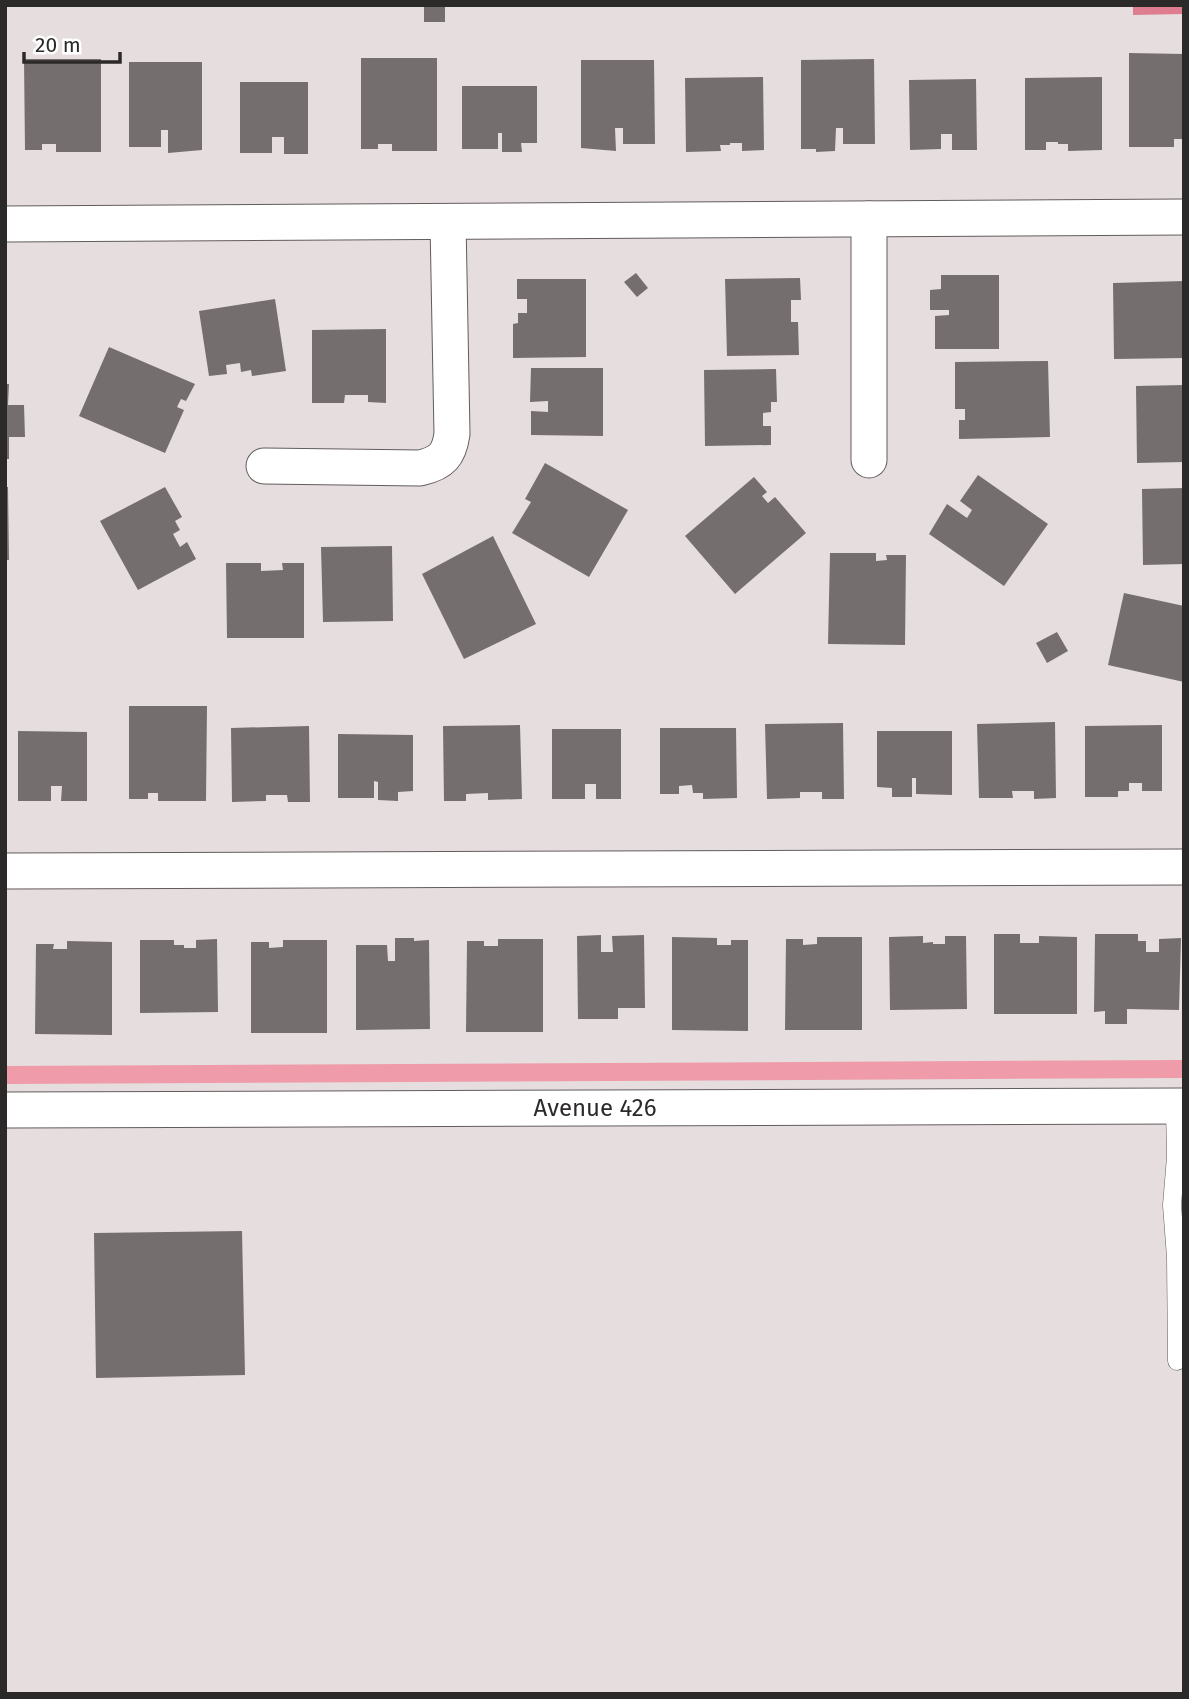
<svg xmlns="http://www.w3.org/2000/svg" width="1189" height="1699" font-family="'Fira Sans',sans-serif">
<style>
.green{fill:#ef9ba9}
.water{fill:#dd7d8f}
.building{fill:#756e6f}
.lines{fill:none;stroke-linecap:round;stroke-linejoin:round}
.service-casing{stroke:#635c5d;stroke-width:19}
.minor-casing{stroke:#635c5d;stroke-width:37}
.service{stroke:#fff;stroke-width:18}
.minor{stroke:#fff;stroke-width:35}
.labels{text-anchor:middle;stroke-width:7;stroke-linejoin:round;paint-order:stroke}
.street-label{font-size:24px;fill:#2c2929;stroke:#fff}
</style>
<rect width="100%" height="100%" fill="#e5ddde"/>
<polygon class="green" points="1184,1060 1184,1078 5,1084 5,1066"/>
<polygon class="water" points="1133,5 1184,5 1184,14 1133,15"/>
<g class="building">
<rect x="424" y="6" width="21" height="16"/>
<polygon points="1129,53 1184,54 1184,139 1174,139 1174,147 1129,147"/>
<polygon points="361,58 437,58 437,151 392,151 392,144 378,144 378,149 361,149"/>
<polygon points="24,59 101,59 101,152 56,152 56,144 42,144 42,150 25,150"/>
<polygon points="874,59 875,144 843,144 843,128 836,128 835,151 816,152 816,149 801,149 801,60"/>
<polygon points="581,60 654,60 655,144 623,144 623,128 615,128 616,151 581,148"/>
<polygon points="129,62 202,62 202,150 168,153 168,130 161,130 161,147 129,147"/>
<polygon points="763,77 764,150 742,151 742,143 730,143 730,145 720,145 721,151 686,152 685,78"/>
<polygon points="1102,77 1102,150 1068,151 1068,144 1058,144 1058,142 1046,142 1046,150 1025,150 1025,78"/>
<polygon points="976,79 977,150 952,150 952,134 941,134 941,149 910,150 909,80"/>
<polygon points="240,82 308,82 308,154 284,154 284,137 272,137 272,153 240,153"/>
<polygon points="462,86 537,86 537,143 521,143 522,152 502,152 502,133 498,133 498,149 462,149"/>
<polygon points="636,273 648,288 637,297 624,282"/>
<polygon points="941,275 999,275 999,349 935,349 935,316 949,315 949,310 930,310 930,290 941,289"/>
<polygon points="800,278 801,300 791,300 791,322 798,322 799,355 727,356 725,279"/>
<polygon points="517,279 586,279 586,357 513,358 513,324 518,323 518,313 527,313 527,299 517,299"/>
<polygon points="1184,281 1184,358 1114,359 1113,283"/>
<polygon points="275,299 286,371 252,376 251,370 241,372 240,363 226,365 227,374 209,376 199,311"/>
<polygon points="386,329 386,403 368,402 368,395 345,395 344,403 312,403 312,330"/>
<polygon points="109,347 195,384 186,401 181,399 177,407 184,410 165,453 79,416"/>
<polygon points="1048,361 1050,437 959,439 959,420 965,420 965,409 955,409 955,362"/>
<polygon points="531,368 603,368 603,436 531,435 531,411 548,412 548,401 530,402"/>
<polygon points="776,369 777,402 771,402 771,412 763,413 763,426 771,426 771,445 705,446 704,370"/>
<polygon points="5,384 9,384 8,405 24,405 25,437 9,437 9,459 5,459"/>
<polygon points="1184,385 1184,462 1137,463 1136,386"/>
<polygon points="545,463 628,510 589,577 512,533 531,502 525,499"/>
<polygon points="978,475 1048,524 1004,586 929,534 947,504 967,518 972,510 960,501"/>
<polygon points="754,477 767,492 762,496 768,503 775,497 806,533 735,594 685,536"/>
<polygon points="5,487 8,487 9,560 5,560"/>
<polygon points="165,487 182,517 175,521 180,530 173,534 180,547 187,542 196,559 138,590 100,521"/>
<polygon points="1184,488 1184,564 1143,565 1142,489"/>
<polygon points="493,536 536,624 464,659 422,574"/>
<polygon points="392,546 393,621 323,622 321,547"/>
<polygon points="830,553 876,553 876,561 887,560 886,555 906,555 905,645 828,644"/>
<polygon points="226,563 261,563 261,571 283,570 282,563 304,563 304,638 227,638"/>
<polygon points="1124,593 1184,606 1184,682 1108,665"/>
<polygon points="1057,632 1068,651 1047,663 1036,643"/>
<polygon points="129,706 207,706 206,801 158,801 158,793 148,793 148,799 129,799"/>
<polygon points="1055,722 1056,798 1034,799 1034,791 1012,791 1013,798 979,798 977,724"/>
<polygon points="843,723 844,799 822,799 822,792 800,792 800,798 767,799 765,724"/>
<polygon points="520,725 522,799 488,800 488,793 466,794 466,801 444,801 443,726"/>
<polygon points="1162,725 1162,791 1142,791 1142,783 1129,783 1129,791 1118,791 1118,797 1085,797 1085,726"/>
<polygon points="309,726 310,802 288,802 287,795 266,795 266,801 232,802 231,728"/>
<polygon points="660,728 736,728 737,798 703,799 703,793 693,793 692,785 679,786 679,794 660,794"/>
<polygon points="552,729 621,729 621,799 596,799 596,784 585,784 585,799 552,799"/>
<polygon points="18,731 87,732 87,801 61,801 62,786 51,786 51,801 18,801"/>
<polygon points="877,731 952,731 952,795 916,794 916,778 912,778 912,797 892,797 892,788 877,787"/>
<polygon points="338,734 413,735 413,791 398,792 398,801 378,800 378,782 374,781 374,798 338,798"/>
<polygon points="994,934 1020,934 1020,943 1039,943 1039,936 1077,937 1077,1014 994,1014"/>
<polygon points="1095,934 1138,934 1138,941 1146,941 1146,952 1159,952 1159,939 1181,938 1179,1010 1127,1009 1127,1024 1105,1024 1105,1011 1094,1012"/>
<polygon points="601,935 601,952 613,952 612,936 644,935 645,1008 618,1008 618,1019 578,1019 577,936"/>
<polygon points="923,936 923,943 933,942 933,944 945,944 945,936 966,936 967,1009 890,1010 889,937"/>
<polygon points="672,937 717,938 717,945 731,945 731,940 748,940 748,1031 672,1030"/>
<polygon points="817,937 862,937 862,1030 785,1030 786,939 803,939 803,945 817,944"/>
<polygon points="395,938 414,938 414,941 429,940 430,1029 356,1030 356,945 387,945 388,961 395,961"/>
<polygon points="217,939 218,1012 140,1013 140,940 174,940 174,945 184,945 184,948 196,948 196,940"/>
<polygon points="498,939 543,939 543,1032 466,1032 467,941 484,941 484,946 498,946"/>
<polygon points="283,940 327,940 327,1033 251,1033 251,942 269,942 269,948 283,947"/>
<polygon points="67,941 112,942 112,1035 35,1034 36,944 54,944 53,949 67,949"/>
<polygon points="242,1231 245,1375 96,1378 94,1233"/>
</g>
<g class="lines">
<defs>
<polyline id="service" points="1175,1106 1176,1157 1172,1205 1176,1257 1177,1361"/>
<g id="minor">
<polyline points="869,219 869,460"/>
<polyline points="5,224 1184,217"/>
<path d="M264,466L420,468C442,463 449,455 452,434L448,222"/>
<polyline points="5,871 1184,867"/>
<polyline points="5,1110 1184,1106"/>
</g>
</defs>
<use href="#service" class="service-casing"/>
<use href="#minor" class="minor-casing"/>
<use href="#service" class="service"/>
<use href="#minor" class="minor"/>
</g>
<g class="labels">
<g class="street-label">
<text x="595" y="1116">Avenue 426</text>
</g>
</g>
<rect width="1189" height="1699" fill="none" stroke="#2c2929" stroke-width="14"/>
<path d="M24 52v10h96v-10" fill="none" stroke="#2c2929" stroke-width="3.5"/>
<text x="35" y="52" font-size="21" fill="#2c2929" stroke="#ffffff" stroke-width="5" paint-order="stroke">20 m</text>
</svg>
